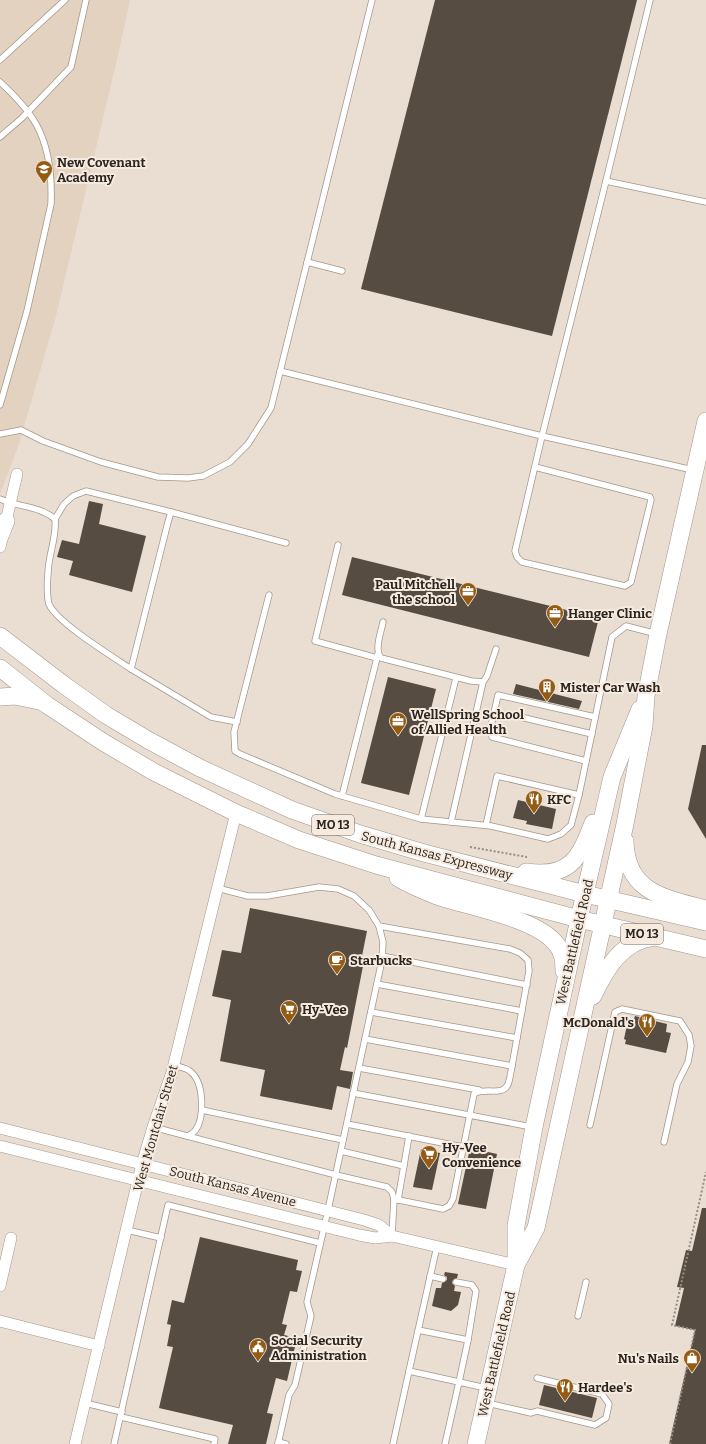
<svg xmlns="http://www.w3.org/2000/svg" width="706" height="1444" font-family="Bitter,serif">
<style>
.built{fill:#e3d2c0}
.building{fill:#564c42}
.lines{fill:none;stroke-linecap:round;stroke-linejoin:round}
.service-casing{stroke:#a3978c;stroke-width:7}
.minor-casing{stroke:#a3978c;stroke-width:12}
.primary-casing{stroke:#a3978c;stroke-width:18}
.path{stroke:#978d84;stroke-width:2;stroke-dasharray:2 2;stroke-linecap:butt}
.service{stroke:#fff;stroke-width:5.5}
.minor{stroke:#fff;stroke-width:11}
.primary{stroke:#fff;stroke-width:17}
.labels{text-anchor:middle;stroke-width:4;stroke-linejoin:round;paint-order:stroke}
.shield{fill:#f7eade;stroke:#68615a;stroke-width:1}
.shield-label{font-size:12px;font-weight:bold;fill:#2b2621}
.poi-label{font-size:13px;font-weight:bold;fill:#2b2621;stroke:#f7eade;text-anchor:start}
.street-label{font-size:13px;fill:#2b2621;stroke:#f7eade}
</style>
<rect width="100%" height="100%" fill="#eaddd1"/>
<polygon class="built" points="0,0 130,0 119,51 56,316 18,447 0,494"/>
<g class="building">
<polygon points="435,0 637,0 552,336 361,289"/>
<polygon points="89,501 103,504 99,524 146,536 132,592 69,575 73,561 57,557 62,540 79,544"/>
<polygon points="352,557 599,618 589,657 342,595"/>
<polygon points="388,677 436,689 409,795 361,783"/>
<polygon points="516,684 582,701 579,709 513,694"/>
<polygon points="702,745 706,745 706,839 688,809"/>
<polygon points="518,800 556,809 552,829 526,824 527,821 513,818"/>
<polygon points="250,908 367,931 360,966 363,966 347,1048 345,1047 340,1070 353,1072 350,1089 337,1086 332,1110 260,1096 265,1070 220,1061 231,1000 212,996 222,950 241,953"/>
<polygon points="635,1016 667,1024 666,1032 671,1033 666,1053 625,1044 626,1040 624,1039 627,1025 629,1026 630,1018 634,1019"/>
<polygon points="470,1148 497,1154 486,1209 458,1204"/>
<polygon points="421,1149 440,1153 432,1190 413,1187"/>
<polygon points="702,1208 706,1208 706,1444 669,1444 695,1330 675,1326 684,1288 677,1287 686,1250 692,1251"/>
<polygon points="200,1237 298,1260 296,1270 302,1271 297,1292 290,1291 282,1324 287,1325 284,1335 297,1338 287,1381 276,1378 267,1413 273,1414 266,1444 228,1444 233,1425 159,1408 173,1347 167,1346 171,1325 167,1324 172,1300 184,1303"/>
<polygon points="445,1272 458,1274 457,1278 453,1280 452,1283 455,1286 454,1291 461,1292 458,1305 451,1311 432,1306 436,1288 441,1288 442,1283 447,1280 447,1277 444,1275"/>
<polygon points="544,1385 597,1398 592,1418 539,1405"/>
</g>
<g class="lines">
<defs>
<g id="service">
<polyline points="650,0 606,181 542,436 693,470"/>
<polyline points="0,60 65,0"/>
<path d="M0,82C13,94 27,108 36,124C49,147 52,178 51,204L27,311L0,405"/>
<polyline points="0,137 22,118 71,67 86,0"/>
<polyline points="606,181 706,202"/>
<polyline points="307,262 342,271"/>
<polyline points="280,371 542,436 515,551 517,557 522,562 625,586 631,582 651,500 650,497 535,467"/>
<polyline points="0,434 21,430 43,441 101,462 158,477 188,478 203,476 230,462 248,444 271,408 372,0"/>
<path d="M0,499C18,507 40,506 55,519C57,538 48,555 48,574C47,581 47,598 49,604C56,622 113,657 131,669"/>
<polyline points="55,519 64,504 73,496 86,491 171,512"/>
<polyline points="338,545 315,641 377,658"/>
<polyline points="269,595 234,732 235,751 240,754 335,794 421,819 491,826 548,839 561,834 571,825 579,795 612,637 626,626 657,634"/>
<path d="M383,622C381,633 374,649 381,658L471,681L483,682L487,676L496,649"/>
<polyline points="512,715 592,734"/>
<polyline points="237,722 211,717 131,669 168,522 171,512 286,543"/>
<polyline points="586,761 492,737 491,726 498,695 595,717"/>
<polyline points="342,796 378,654"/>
<polyline points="421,819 456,678"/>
<polyline points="451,822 483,682"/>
<polyline points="486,825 497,776 579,795"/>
<polyline points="217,888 248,896 267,896 319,887 338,889 354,896 369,910 379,926 383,942 382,960 328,1210 307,1302 311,1316 295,1385 289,1395 278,1444"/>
<path d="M379,926L510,949L520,953L528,960L529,971L510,1077C509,1080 509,1084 507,1086C501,1096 484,1087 474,1094L453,1199L449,1206L443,1209L394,1199"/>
<polyline points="382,956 527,985"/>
<polyline points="377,984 522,1011"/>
<polyline points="371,1012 517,1038"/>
<polyline points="365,1039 512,1066"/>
<polyline points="359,1068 479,1090"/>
<polyline points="353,1093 532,1127"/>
<polyline points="202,1110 343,1140"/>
<polyline points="347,1124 463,1147"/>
<polyline points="590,1125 615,1012 622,1009 680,1021 689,1035 691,1046 688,1062 677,1084 664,1142"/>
<path d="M153,1127L187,1136C190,1135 193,1133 195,1131C205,1118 204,1083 191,1072C187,1068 179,1067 174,1065"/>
<polyline points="187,1136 336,1175 387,1187 392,1192 394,1199 392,1235"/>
<polyline points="341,1151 404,1166"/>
<polyline points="398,1200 409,1136"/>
<polyline points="127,1230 161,1238"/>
<polyline points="430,1276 443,1279"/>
<polyline points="456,1282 472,1285 476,1291 468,1340"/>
<polyline points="578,1316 586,1282"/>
<polyline points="418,1330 468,1340 459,1382 409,1371 437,1246"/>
<polyline points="85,1403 122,1412"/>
<polyline points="487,1403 531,1413 537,1411 595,1425 606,1418 609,1404 602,1394 537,1378"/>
<polyline points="121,1417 215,1439 214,1444"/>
<polyline points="278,1442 286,1444"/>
<polyline points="114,1444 168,1205 320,1243"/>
<polyline points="393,1444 409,1371"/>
<polyline points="445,1444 459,1382 486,1388"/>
</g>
<g id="minor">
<polyline points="0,547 17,474"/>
<polyline points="0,1128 364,1220 379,1225 392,1236"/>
<polyline points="0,1146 359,1235 375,1238 392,1236 516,1265"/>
<polyline points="0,1286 11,1238"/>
<polyline points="0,1321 99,1346"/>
<polyline points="75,1444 142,1164 153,1127 172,1072 236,813"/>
</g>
<g id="primary">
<polyline points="0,536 6,521"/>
<polyline points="0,636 64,685 106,715 148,740 200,768 292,810 360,834 424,853 585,894 706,922"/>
<polyline points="0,668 47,705 103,742 154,772 236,813 299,840 376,865 579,919 706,949"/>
<polyline points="0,697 15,696 39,701"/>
<path d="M625,841C626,893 665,898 706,909"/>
<path d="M526,872C569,878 579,860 593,823"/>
<path d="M398,878C410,885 424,891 437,896C468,907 538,918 557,945C563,952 564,962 564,971"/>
<path d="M593,996C606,968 622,941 654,937"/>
<polyline points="516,1265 536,1228 625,824 644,726 646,696 658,634 706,421"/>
<polyline points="476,1444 516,1265 516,1226 534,1127 579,919 612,777 640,709"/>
</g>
</defs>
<use href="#service" class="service-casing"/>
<use href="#minor" class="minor-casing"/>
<use href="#primary" class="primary-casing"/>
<g class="path">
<polyline points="470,847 527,857"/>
<polyline points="670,1444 695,1330 672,1325 706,1172"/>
</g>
<use href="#service" class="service"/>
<use href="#minor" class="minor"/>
<use href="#primary" class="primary"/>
</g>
<defs>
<symbol id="school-pin" viewBox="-11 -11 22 30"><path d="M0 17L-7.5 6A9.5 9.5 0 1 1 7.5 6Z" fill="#935b14" stroke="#f7eade"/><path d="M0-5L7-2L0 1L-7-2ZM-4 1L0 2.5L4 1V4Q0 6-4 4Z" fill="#fff"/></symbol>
<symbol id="office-pin" viewBox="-11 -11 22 30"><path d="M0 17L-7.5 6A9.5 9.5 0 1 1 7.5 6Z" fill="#935b14" stroke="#f7eade"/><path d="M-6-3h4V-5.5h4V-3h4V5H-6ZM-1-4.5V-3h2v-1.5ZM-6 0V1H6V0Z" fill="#fff"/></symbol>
<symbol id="building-pin" viewBox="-11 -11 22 30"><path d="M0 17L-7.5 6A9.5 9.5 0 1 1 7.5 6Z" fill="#935b14" stroke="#f7eade"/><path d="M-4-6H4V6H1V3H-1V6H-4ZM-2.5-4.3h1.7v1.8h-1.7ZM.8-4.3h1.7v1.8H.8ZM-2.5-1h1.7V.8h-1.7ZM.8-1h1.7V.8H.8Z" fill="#fff"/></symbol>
<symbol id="restaurant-pin" viewBox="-11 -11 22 30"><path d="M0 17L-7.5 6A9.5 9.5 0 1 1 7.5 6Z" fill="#935b14" stroke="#f7eade"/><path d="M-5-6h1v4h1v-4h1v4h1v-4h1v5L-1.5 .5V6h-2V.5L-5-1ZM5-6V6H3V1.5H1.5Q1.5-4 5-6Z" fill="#fff"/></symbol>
<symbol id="cafe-pin" viewBox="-11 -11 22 30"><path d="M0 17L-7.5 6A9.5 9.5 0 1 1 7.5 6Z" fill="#935b14" stroke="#f7eade"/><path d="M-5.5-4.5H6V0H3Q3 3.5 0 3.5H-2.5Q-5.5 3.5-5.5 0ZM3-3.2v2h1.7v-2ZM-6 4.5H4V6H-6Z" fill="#fff"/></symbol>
<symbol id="supermarket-pin" viewBox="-11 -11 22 30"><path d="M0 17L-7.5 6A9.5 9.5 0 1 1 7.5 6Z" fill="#935b14" stroke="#f7eade"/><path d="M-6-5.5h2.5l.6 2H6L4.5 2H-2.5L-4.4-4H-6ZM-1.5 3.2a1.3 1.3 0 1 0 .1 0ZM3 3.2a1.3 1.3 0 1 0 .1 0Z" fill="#fff"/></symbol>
<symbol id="civic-pin" viewBox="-11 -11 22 30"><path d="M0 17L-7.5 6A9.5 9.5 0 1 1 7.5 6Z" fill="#935b14" stroke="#f7eade"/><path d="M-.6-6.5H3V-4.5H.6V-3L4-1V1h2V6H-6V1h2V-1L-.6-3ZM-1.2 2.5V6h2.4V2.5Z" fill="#fff"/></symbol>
<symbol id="shop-pin" viewBox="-11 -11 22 30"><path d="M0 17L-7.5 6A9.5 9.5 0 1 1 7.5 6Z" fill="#935b14" stroke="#f7eade"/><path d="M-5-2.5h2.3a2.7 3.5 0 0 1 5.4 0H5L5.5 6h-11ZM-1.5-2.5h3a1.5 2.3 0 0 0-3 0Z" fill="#fff"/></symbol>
</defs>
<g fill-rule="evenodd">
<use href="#school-pin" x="34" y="159" width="20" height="27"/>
<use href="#office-pin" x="458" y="581" width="20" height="27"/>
<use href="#office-pin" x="545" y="603" width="20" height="27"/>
<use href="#building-pin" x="537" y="677" width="20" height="27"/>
<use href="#office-pin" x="388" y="711" width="20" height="27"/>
<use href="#restaurant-pin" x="524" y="789" width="20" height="27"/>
<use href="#cafe-pin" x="327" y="950" width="20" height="27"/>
<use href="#supermarket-pin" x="279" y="999" width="20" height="27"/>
<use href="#restaurant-pin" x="637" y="1012" width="20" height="27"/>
<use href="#supermarket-pin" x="419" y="1144" width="20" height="27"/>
<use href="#civic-pin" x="248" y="1337" width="20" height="27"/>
<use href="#shop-pin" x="682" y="1348" width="20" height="27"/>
<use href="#restaurant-pin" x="555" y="1377" width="20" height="27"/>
</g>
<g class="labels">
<g class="shield">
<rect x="312" y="815" width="42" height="20" rx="3"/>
<rect x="621" y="924" width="42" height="20" rx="3"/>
</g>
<g class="shield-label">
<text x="333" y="829">MO 13</text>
<text x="642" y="938">MO 13</text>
</g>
<g class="poi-label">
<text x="57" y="167">New Covenant<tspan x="57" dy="15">Academy</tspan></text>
<text x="455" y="589" text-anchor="end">Paul Mitchell<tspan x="455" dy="15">the school</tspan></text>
<text x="568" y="618">Hanger Clinic</text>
<text x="560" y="692">Mister Car Wash</text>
<text x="411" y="719">WellSpring School<tspan x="411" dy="15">of Allied Health</tspan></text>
<text x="547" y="804">KFC</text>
<text x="350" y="965">Starbucks</text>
<text x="302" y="1014">Hy-Vee</text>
<text x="634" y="1027" text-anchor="end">McDonald's</text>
<text x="442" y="1152">Hy-Vee<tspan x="442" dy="15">Convenience</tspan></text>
<text x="271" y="1345">Social Security<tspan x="271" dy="15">Administration</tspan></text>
<text x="679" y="1363" text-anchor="end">Nu's Nails</text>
<text x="578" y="1392">Hardee's</text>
</g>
<g class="street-label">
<text transform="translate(437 855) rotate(15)" y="5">South Kansas Expressway</text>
<text transform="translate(574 942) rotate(-77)" y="5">West Battlefield Road</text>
<text transform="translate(155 1128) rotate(-74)" y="5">West Montclair Street</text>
<text transform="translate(233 1186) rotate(14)" y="5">South Kansas Avenue</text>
<text transform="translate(496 1354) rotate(-77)" y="5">West Battlefield Road</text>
</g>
</g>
</svg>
